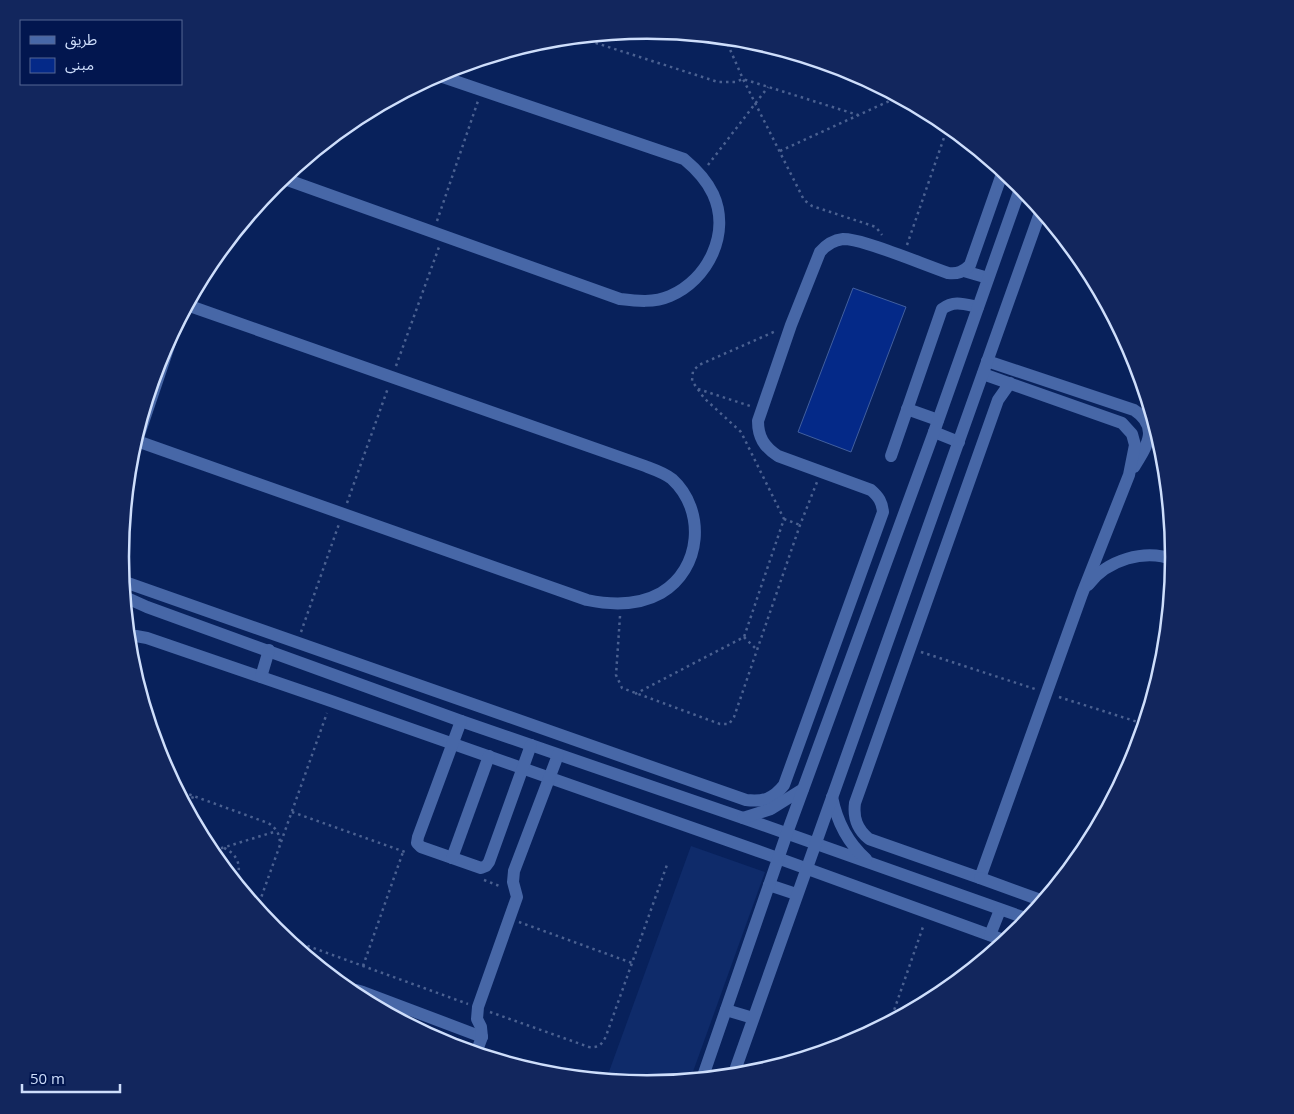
<svg xmlns="http://www.w3.org/2000/svg" width="1294" height="1114" font-family="'Open Sans','Noto Sans Arabic',sans-serif">
<style>
.built{fill:#0f2b6a}
.building{fill:#042988;stroke:#415f9f}
.lines{fill:none;stroke-linecap:round;stroke-linejoin:round}
.path{stroke:#4b6191;stroke-width:2.5;stroke-dasharray:2.5 4;stroke-linecap:butt}
.minor{stroke:#4767a7;stroke-width:12}
.rim{fill:none;stroke:#cedefb;stroke-width:2.5}
</style>
<rect width="100%" height="100%" fill="#08215b"/>
<polygon class="built" points="691,846 765,872 690,1080 647,1084 606,1080"/>
<polygon class="building" points="853,288 906,307 851,452 798,432"/>
<g class="lines">
<g class="path">
<polyline points="577,37 718,82 735,82 743,79 858,115"/>
<polyline points="725,38 743,79 804,200 812,206 876,227 882,235"/>
<polyline points="780,151 898,97"/>
<polyline points="708,165 768,87"/>
<polyline points="437,221 478,101"/>
<polyline points="907,245 948,126"/>
<polyline points="396,366 439,247"/>
<polyline points="698,389 750,406"/>
<polyline points="347,503 388,388"/>
<polyline points="784,519 800,525"/>
<polyline points="620,616 616,675 622,688 720,724 729,724 734,717 800,525 817,482"/>
<polyline points="301,632 339,524"/>
<polyline points="744,637 757,650"/>
<polyline points="921,652 1035,689"/>
<polyline points="635,694 744,637 784,519 741,432 704,398 692,381 693,371 699,365 776,331"/>
<polyline points="1059,697 1144,724"/>
<path d="M177,790L268,823C277,828 280,835 280,845L257,909"/>
<polyline points="188,811 193,796"/>
<polyline points="292,812 408,853"/>
<polyline points="281,842 327,713"/>
<path d="M224,848C238,854 243,868 235,882"/>
<polyline points="208,849 222,848 277,831"/>
<polyline points="484,880 502,887"/>
<polyline points="519,922 632,963"/>
<polyline points="283,937 468,1004"/>
<polyline points="363,966 403,852"/>
<path d="M490,1012L589,1047C598,1048 602,1045 606,1036L668,862"/>
<polyline points="890,1022 924,924"/>
</g>
<g class="minor">
<path d="M282,178L620,299C637,301 654,303 670,296C708,280 731,233 713,194C706,179 696,169 684,159L437,75"/>
<polyline points="964,271 988,278"/>
<path d="M987,361L1134,410C1160,427 1147,446 1134,467"/>
<path d="M983,374L1122,423L1132,434L1135,445L1129,475L1082,594L980,878L869,839C857,829 853,818 855,803L998,400L1010,383"/>
<polyline points="907,409 938,420"/>
<polyline points="934,432 959,442"/>
<path d="M137,441L587,600C611,605 638,606 661,593C702,569 706,510 672,479C665,473 653,469 645,466L187,305"/>
<path d="M891,456L942,309C954,300 964,304 978,307"/>
<polyline points="129,464 175,328"/>
<path d="M122,581L746,800C763,802 773,799 784,785L883,512C882,502 879,497 871,490L778,456C764,447 758,437 758,421L791,325L820,252C826,245 834,240 843,239C854,239 864,243 874,246C899,254 923,264 948,273C958,274 963,272 970,265L1003,171"/>
<path d="M1088,585C1107,560 1145,548 1174,560"/>
<polyline points="124,600 127,598 147,607 461,721 743,818 1028,919"/>
<polyline points="128,638 136,636 147,638 331,701 758,851 1006,941"/>
<polyline points="261,677 269,650"/>
<polyline points="461,721 418,837 417,843 421,847 481,868 486,866 489,862 531,745"/>
<path d="M832,797C837,822 847,842 866,859"/>
<polyline points="743,818 771,809 803,789"/>
<polyline points="452,858 489,756"/>
<polyline points="980,878 1043,901"/>
<polyline points="769,885 796,894"/>
<polyline points="990,935 1000,910"/>
<polyline points="350,992 356,990 363,992 482,1037"/>
<polyline points="726,1010 753,1018"/>
<polyline points="476,1053 482,1037 481,1027 477,1019 478,1007 517,897 513,882 514,871 558,755"/>
<polyline points="733,1076 1041,210"/>
<polyline points="702,1079 787,833 934,432 1021,186"/>
</g>
</g>
<path d="M0 0H1294V1114H0ZM129 557a518 518 0 1 1 1036 0a518 518 0 1 1-1036 0Z" fill="#12265d" fill-rule="evenodd"/>
<path class="rim" d="M129 557a518 518 0 1 1 1036 0a518 518 0 1 1-1036 0Z"/>
<rect x="20" y="20" width="162" height="65" fill="#02164f" stroke="#546694"/>
<rect x="30" y="36" width="25" height="8" fill="#4767a7" stroke="#546694"/>
<text x="65" y="45" font-size="15" fill="#cedefb">طريق</text>
<rect x="30" y="58" width="25" height="15" fill="#042988" stroke="#546694"/>
<text x="65" y="70" font-size="15" fill="#cedefb">مبنى</text>
<path d="M22 1084v8h98v-8" fill="none" stroke="#cedefb" stroke-width="2.5"/>
<text x="30" y="1084" font-size="15" fill="#cedefb" stroke="#02164f" stroke-width="4" paint-order="stroke">50 m</text>
</svg>
